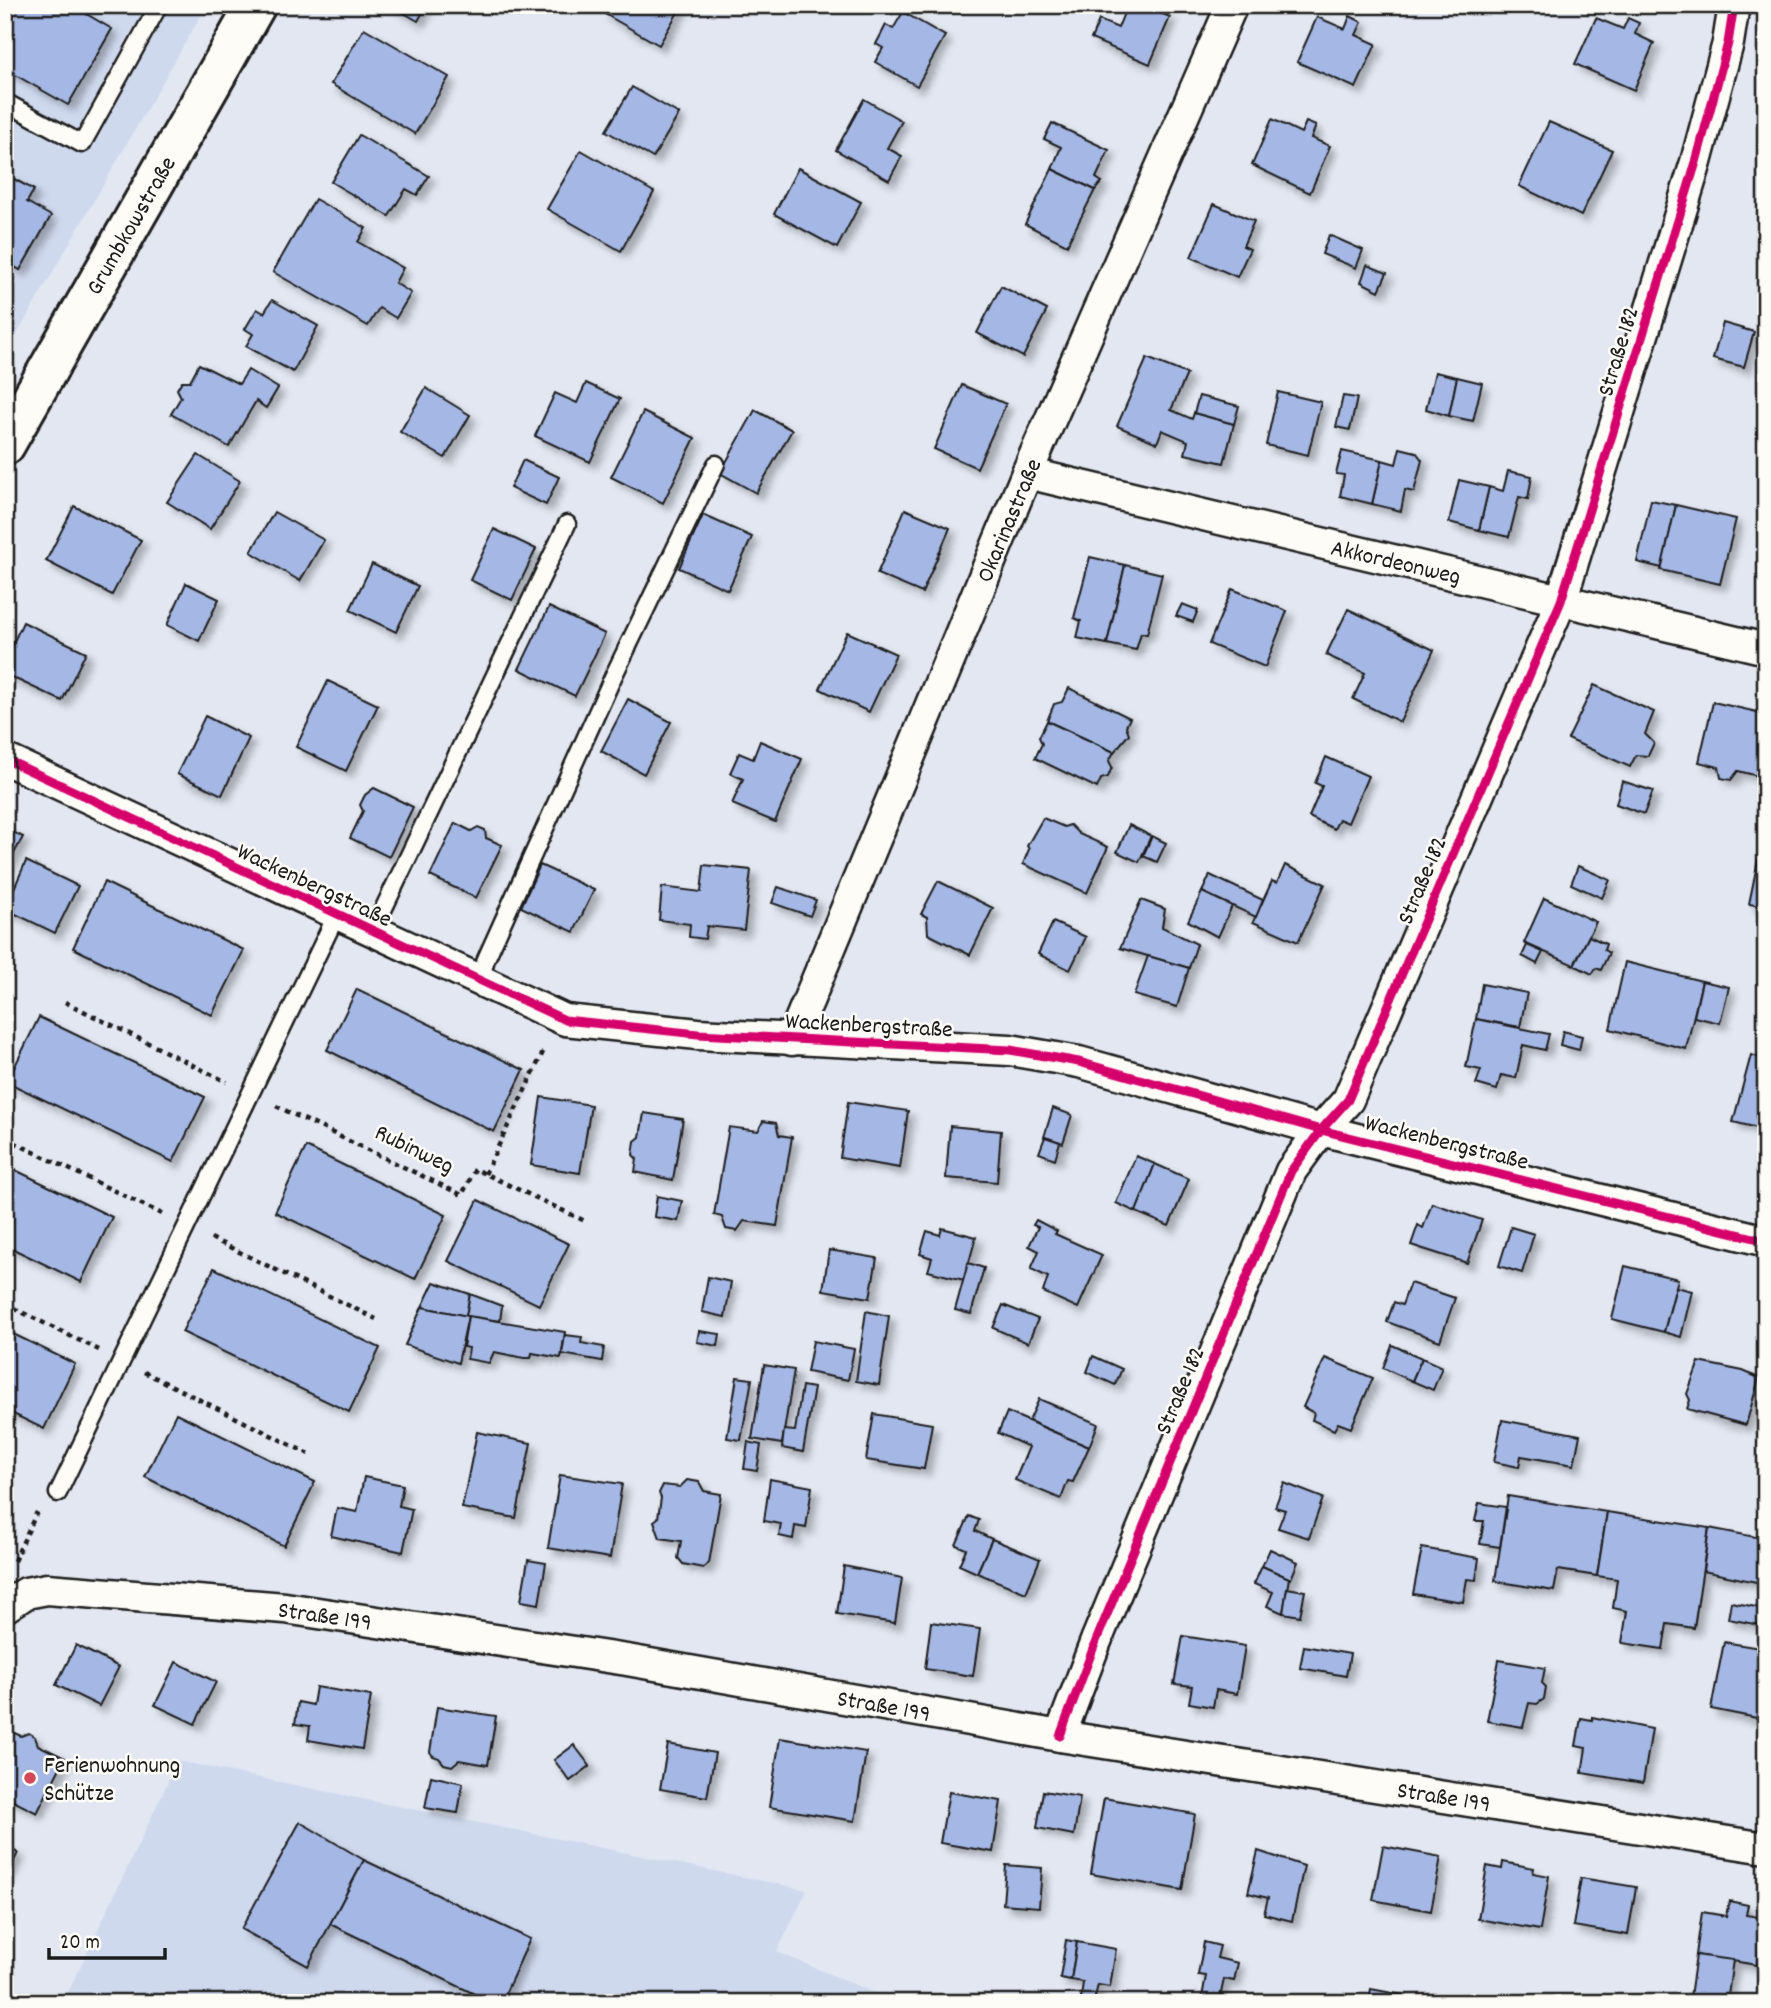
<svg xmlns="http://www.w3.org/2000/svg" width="1771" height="2008" font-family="Dekko,sans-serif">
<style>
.built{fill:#cfd9ee}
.building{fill:#a4b7e5;stroke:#1c1c1c;stroke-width:2;filter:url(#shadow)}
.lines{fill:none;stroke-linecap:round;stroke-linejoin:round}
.service-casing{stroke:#1c1c1c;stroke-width:21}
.minor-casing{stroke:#1c1c1c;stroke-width:35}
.tertiary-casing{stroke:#1c1c1c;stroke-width:44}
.path{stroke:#1c1c1c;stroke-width:4.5;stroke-dasharray:5 5;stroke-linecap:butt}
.service{stroke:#fdfcf7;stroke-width:16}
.minor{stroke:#fdfcf7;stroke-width:30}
.tertiary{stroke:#fdfcf7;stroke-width:38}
.cycleway-casing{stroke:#fdfcf7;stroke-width:13}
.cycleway{stroke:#d6006c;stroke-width:9}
.poi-dot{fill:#d1495b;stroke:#fdfcf7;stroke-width:2.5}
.labels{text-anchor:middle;stroke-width:5;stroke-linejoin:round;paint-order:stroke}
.street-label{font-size:24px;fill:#1c1c1c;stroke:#fdfcf7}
.poi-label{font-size:24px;fill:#1c1c1c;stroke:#fdfcf7;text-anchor:start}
</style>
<defs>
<filter id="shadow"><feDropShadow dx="6" dy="6" stdDeviation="3.5" flood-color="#0004"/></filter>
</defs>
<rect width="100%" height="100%" fill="#e2e7f2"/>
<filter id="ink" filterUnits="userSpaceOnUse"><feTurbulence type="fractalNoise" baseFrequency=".0143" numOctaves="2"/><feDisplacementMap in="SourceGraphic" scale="14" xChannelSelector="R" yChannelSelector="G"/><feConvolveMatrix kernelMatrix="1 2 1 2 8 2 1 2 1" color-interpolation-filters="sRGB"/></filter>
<g filter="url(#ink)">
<g class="built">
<polygon points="5,5 207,5 5,355"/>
<polygon points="178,1761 807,1890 777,1952 899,2003 63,2003"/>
</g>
<g class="building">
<polygon points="5,5 71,5 112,29 68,105 5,69"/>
<polygon points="390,5 427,5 418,21"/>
<polygon points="608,5 682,5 659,45 603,13"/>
<polygon points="1127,5 1141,5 1170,17 1150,64 1091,39 1099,20 1118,28"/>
<polygon points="903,12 945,36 917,86 875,62 883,48 876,44 886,25 893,29"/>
<polygon points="1350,16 1362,22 1356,35 1376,44 1356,88 1297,62 1317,17 1345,29"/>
<polygon points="1596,18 1623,29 1628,18 1639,23 1635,34 1654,43 1634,90 1575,64"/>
<polygon points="364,28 449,77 415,134 331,84"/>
<polygon points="632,87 679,114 653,158 606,131"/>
<polygon points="864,99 902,121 887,148 902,156 889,180 836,150"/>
<polygon points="1272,119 1301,133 1306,122 1316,126 1311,138 1330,146 1310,193 1252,165"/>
<polygon points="1549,122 1612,150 1581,216 1519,186"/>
<polygon points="1052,123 1109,150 1096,178 1102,182 1095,190 1052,169 1061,147 1044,139"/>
<polygon points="359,135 429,176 417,195 406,189 389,216 331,182"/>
<polygon points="581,150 654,192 621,251 547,209"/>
<polygon points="798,168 861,202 837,248 774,214"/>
<polygon points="1052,169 1095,190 1067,245 1025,224"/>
<polygon points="5,174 34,190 27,202 51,216 20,270 5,261"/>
<polygon points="315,199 366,228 358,242 403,268 395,283 411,293 396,318 379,308 368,326 273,272"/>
<polygon points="1214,204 1254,221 1243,246 1250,249 1237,277 1191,257"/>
<polygon points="1329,235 1363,250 1356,268 1322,254"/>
<polygon points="1367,265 1387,273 1379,291 1361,282"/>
<polygon points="1001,286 1047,310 1023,357 977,333"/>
<polygon points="272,300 318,326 293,372 246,346 253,334 245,329 257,309 264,313"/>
<polygon points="1723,323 1754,332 1744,367 1713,359"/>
<polygon points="1147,358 1187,374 1171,410 1192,419 1194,413 1234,424 1224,463 1185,454 1188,441 1162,430 1157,443 1117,426"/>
<polygon points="199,364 239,384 248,370 278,388 266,408 256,401 229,447 171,414 181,397 177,389 182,381 190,381"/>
<polygon points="1435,372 1457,377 1449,416 1426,409"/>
<polygon points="1457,377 1482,383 1473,421 1449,416"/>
<polygon points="586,383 620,399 590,462 535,436 555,393 577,403"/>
<polygon points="962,385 1006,404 977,468 934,449"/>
<polygon points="426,388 470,415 445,458 400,432"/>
<polygon points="1278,392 1321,402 1308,455 1266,445"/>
<polygon points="1199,396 1239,406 1234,424 1194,413"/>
<polygon points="1343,396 1357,398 1350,430 1336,427"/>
<polygon points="755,410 792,430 756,493 720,473"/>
<polygon points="643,412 695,438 663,503 611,477"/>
<polygon points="1400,448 1416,452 1422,460 1414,492 1405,490 1401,511 1372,504 1382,460 1396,464"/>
<polygon points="1342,451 1382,460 1372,504 1340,496 1344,475 1336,474"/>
<polygon points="198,455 240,481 210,529 167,502"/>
<polygon points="523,460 559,477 546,505 510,488"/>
<polygon points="1508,471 1532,476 1528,499 1519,497 1509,537 1479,530 1489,487 1503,491"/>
<polygon points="1459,480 1489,487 1479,530 1449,522"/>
<polygon points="1651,500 1676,505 1662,568 1637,562"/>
<polygon points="1676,505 1736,519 1720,584 1661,570"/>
<polygon points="74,506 141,540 112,595 46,561"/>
<polygon points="905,509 950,528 922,593 877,574"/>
<polygon points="274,512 324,540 300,581 251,552"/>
<polygon points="703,515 752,537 728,590 679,568"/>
<polygon points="494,529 536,549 512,600 470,580"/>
<polygon points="1090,557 1125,565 1107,644 1077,638 1081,621 1074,618"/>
<polygon points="372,564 418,586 396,632 350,610"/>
<polygon points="1125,565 1162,574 1147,634 1141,633 1136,650 1107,644"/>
<polygon points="186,583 219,599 199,641 167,625"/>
<polygon points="1232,589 1287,611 1265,667 1209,644"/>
<polygon points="1182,604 1198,610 1193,622 1176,616"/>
<polygon points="549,607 605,634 575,696 519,669"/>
<polygon points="1348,609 1434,650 1400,722 1353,699 1365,673 1326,655"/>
<polygon points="23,622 86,652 62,701 5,674 5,660"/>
<polygon points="847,632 896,654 869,712 820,689"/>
<polygon points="328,681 378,705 346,771 296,747"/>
<polygon points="1594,685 1654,712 1645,734 1654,743 1648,756 1636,755 1630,767 1568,739"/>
<polygon points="1069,688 1130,718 1126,726 1129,734 1114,752 1047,721 1054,704 1062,702"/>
<polygon points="628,699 671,722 644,774 601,751"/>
<polygon points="1713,702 1766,714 1766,743 1758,776 1738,771 1731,780 1721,778 1719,767 1699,762"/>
<polygon points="205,716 249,738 222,795 177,774"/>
<polygon points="1047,721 1114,752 1109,761 1112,767 1108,777 1101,779 1097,788 1035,758 1042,744 1039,737"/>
<polygon points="760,741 802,759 775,822 732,804 743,779 730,773 739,753 753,759"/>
<polygon points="1326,757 1368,776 1348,823 1339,819 1334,829 1309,817 1322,786 1315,783"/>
<polygon points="1622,781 1653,791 1644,814 1616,804"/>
<polygon points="374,788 413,807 389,857 350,838 363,811 360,805 365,795"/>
<polygon points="1043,818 1064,827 1070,825 1079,834 1108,847 1087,893 1023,864 1029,849 1027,846"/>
<polygon points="455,823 471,831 478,827 485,830 486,838 502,845 476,898 430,876"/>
<polygon points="1129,825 1151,836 1139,862 1117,852"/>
<polygon points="5,828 23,837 5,870"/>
<polygon points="1152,836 1166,843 1157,862 1143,856"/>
<polygon points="1758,860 1766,862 1766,907 1749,904"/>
<polygon points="26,861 78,886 55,933 5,909"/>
<polygon points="540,865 594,890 574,932 521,907"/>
<polygon points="704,865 751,870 744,930 707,926 705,939 689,937 690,924 659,920 662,887 701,892"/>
<polygon points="1285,865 1325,884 1298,942 1253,922 1272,881 1277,883"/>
<polygon points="1578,866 1610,880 1602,898 1571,884"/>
<polygon points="1210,875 1263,900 1256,917 1202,892"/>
<polygon points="938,881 993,908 970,955 928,934 927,917 921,914"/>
<polygon points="104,882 244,950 212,1015 73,948"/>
<polygon points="778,887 816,900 810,916 772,903"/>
<polygon points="1202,892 1232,906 1218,937 1188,921"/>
<polygon points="1544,898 1596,922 1574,965 1524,943"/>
<polygon points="1141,900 1165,909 1162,927 1197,944 1189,968 1120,948"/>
<polygon points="1053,922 1086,937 1070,970 1038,954"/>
<polygon points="1589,936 1606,944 1604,950 1609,953 1601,970 1596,968 1592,974 1574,965"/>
<polygon points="1527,945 1543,952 1537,964 1522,956"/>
<polygon points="1148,956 1189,968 1177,1007 1134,995"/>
<polygon points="1625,962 1702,981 1686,1049 1610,1029"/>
<polygon points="1702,981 1729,987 1720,1023 1694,1017"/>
<polygon points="1482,984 1527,993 1520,1027 1476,1019"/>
<polygon points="357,989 524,1070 494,1132 327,1050"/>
<polygon points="39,1017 205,1097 173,1162 7,1082"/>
<polygon points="1476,1019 1549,1034 1545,1050 1523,1045 1516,1078 1501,1075 1497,1090 1476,1084 1481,1070 1466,1067"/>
<polygon points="1563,1031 1582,1036 1579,1050 1560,1045"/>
<polygon points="1751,1055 1766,1059 1766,1130 1733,1122"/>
<polygon points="541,1097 591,1105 580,1173 531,1165"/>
<polygon points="848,1102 908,1111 900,1168 840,1158"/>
<polygon points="1053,1108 1072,1115 1063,1143 1044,1137"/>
<polygon points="644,1113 683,1119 673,1180 635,1172 637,1159 633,1155 635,1141 640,1137"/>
<polygon points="763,1121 776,1123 779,1135 792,1137 777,1226 744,1221 737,1231 726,1229 722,1217 714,1215 729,1127 758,1131"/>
<polygon points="950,1126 1001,1131 997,1182 946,1178"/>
<polygon points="1045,1137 1060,1142 1055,1159 1039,1153"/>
<polygon points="306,1147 446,1215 415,1279 275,1212"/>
<polygon points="1136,1156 1155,1164 1136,1212 1116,1203"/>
<polygon points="1155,1164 1189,1179 1169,1226 1136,1212"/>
<polygon points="5,1165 112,1217 81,1282 5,1245"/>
<polygon points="657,1196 682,1201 678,1221 654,1217"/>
<polygon points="478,1200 569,1244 539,1305 448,1261"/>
<polygon points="1432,1203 1482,1220 1467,1263 1411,1245 1418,1225 1423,1228"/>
<polygon points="1036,1220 1057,1231 1055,1234 1102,1255 1078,1308 1043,1292 1048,1277 1031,1269 1039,1251 1029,1246 1038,1227 1033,1225"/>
<polygon points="1511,1227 1534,1234 1522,1273 1499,1266"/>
<polygon points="942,1228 976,1237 964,1280 928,1271 932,1258 920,1254 927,1231 940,1235"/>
<polygon points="829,1250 877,1258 870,1298 823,1290"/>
<polygon points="968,1263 984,1268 971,1314 955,1310"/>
<polygon points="1625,1266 1678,1279 1664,1332 1612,1319"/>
<polygon points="214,1268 380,1348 349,1412 182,1332"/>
<polygon points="708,1277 731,1282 725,1317 702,1312"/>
<polygon points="434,1282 470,1294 466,1316 422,1307"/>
<polygon points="1410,1283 1455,1298 1440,1341 1387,1322 1394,1302 1402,1305"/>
<polygon points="1676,1287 1692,1291 1681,1337 1664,1332"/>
<polygon points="470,1294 502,1306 500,1321 466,1316"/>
<polygon points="1003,1305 1038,1319 1028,1343 993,1328"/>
<polygon points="422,1307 468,1316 458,1363 405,1345"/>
<polygon points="866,1311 889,1316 879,1385 856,1381"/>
<polygon points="468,1316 565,1332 561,1358 532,1353 531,1358 524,1358 494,1352 489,1363 467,1359 469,1348 463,1347"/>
<polygon points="5,1330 75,1364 44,1429 5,1410"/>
<polygon points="699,1331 720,1334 718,1346 697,1342"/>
<polygon points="565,1335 582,1337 581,1343 604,1347 602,1361 562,1354"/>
<polygon points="813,1341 854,1349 848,1380 807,1372"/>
<polygon points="1392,1345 1422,1358 1412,1381 1383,1368"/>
<polygon points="1093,1356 1122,1369 1115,1385 1087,1372"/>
<polygon points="1325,1358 1373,1378 1351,1428 1338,1423 1334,1430 1312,1420 1314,1413 1303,1407"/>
<polygon points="1422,1358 1442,1367 1433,1390 1412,1381"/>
<polygon points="1699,1362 1743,1371 1759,1378 1746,1425 1687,1409 1690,1400 1687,1394"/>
<polygon points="764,1365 794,1370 782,1444 752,1439"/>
<polygon points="737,1377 752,1379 741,1440 727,1438"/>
<polygon points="802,1386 814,1388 803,1452 782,1448 784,1430 795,1431"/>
<polygon points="1039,1399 1098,1424 1089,1447 1029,1421"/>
<polygon points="1007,1412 1089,1447 1073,1482 1068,1481 1061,1499 1015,1480 1029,1447 998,1433"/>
<polygon points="176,1413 315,1482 284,1546 145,1477"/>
<polygon points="874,1414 932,1424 924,1469 866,1460"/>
<polygon points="1502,1420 1580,1435 1574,1465 1521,1456 1519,1467 1494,1462"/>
<polygon points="477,1432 531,1443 516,1518 462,1508"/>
<polygon points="748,1442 761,1445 757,1471 744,1469"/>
<polygon points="560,1475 622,1484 610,1558 548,1548"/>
<polygon points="364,1477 403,1485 399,1506 412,1509 403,1552 331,1536 337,1508 357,1512"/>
<polygon points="770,1479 812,1487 806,1528 795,1526 793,1539 779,1536 781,1524 764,1521"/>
<polygon points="687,1480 699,1482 704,1491 721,1494 709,1563 703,1568 683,1564 678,1558 681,1541 660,1538 654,1521 658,1518 661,1498 659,1493 663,1485 680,1487"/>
<polygon points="1284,1483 1323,1498 1309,1538 1278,1528 1285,1510 1275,1507"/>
<polygon points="1508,1496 1607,1512 1597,1576 1558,1570 1554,1591 1495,1581"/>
<polygon points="1479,1503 1506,1507 1500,1547 1480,1544 1484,1521 1475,1521"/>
<polygon points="1761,1505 1766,1506 1766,1539 1761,1538 1764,1520 1758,1518"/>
<polygon points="1607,1512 1709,1528 1694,1628 1667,1624 1663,1649 1622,1643 1627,1611 1613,1608 1617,1579 1597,1576"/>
<polygon points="969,1516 979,1520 975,1531 992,1539 977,1573 959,1565 966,1549 956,1545"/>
<polygon points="1709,1528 1766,1539 1766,1584 1703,1571"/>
<polygon points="992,1539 1040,1559 1026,1593 977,1573"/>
<polygon points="1422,1548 1479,1558 1476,1580 1467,1579 1463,1602 1413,1594"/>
<polygon points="1270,1549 1298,1562 1291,1579 1262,1566"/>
<polygon points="528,1560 546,1563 539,1604 521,1601"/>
<polygon points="844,1566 902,1578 895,1623 837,1614"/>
<polygon points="1262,1566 1289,1578 1283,1613 1267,1606 1273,1592 1254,1584"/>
<polygon points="1287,1588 1305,1591 1300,1616 1283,1613"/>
<polygon points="1731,1602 1766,1609 1766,1626 1728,1619"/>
<polygon points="931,1622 980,1629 973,1676 925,1669"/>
<polygon points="1183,1636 1245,1646 1237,1694 1216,1690 1213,1707 1189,1703 1192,1686 1174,1684"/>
<polygon points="1724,1642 1766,1649 1766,1673 1757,1718 1711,1709"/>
<polygon points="76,1645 119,1667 99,1706 56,1685"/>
<polygon points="1304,1646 1350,1654 1346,1676 1300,1668"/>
<polygon points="1499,1660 1545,1668 1542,1683 1546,1687 1544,1699 1537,1704 1529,1703 1523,1727 1487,1721"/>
<polygon points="176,1662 216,1682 195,1724 155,1705"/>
<polygon points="316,1687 371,1696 362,1749 308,1740 310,1726 295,1724 298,1702 313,1705"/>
<polygon points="437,1707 496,1716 488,1765 459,1760 452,1766 444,1764 439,1758 433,1756 430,1752"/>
<polygon points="1592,1717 1652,1729 1643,1783 1582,1773 1586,1748 1576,1746 1581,1718 1592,1720"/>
<polygon points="12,1732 21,1736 29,1733 35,1737 38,1745 65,1758 37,1813 5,1797 5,1746"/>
<polygon points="780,1738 866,1752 855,1821 769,1807"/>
<polygon points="668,1744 715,1753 707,1797 660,1789"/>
<polygon points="574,1745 590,1766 570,1781 554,1760"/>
<polygon points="431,1776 463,1783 458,1813 425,1808"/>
<polygon points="1043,1791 1080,1797 1074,1835 1037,1828"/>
<polygon points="949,1792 1001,1801 993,1852 940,1843"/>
<polygon points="1104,1798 1195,1814 1182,1890 1091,1874"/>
<polygon points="300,1822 364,1860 308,1966 241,1929"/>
<polygon points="5,1846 18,1853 5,1878"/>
<polygon points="1383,1846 1441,1857 1431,1911 1373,1900"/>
<polygon points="1258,1851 1304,1866 1292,1921 1264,1914 1268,1898 1248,1893"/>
<polygon points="364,1860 530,1939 501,2003 493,2003 330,1924"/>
<polygon points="1503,1862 1534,1868 1533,1873 1549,1876 1540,1930 1478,1919 1487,1866 1502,1869"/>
<polygon points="1006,1865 1042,1868 1039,1907 1003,1904"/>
<polygon points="1581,1878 1636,1887 1628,1935 1573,1926"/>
<polygon points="1729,1901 1748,1905 1746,1915 1765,1918 1757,1965 1696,1955 1702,1912 1726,1916"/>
<polygon points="1066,1940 1077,1942 1071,1980 1060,1978"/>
<polygon points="1077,1942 1116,1949 1110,1987 1098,1985 1094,2001 1081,1999 1083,1982 1071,1980"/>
<polygon points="1204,1942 1220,1946 1217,1958 1238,1963 1234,1981 1224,1979 1219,2003 1201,2002 1206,1976 1198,1975"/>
<polygon points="1696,1955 1733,1960 1727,2003 1689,2003"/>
<polygon points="1371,1989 1403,1995 1402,2003 1368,2003"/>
</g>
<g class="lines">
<defs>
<g id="service">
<polyline points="5,102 82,144 159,5"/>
<polyline points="372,933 567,524"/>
<polyline points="480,981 486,959 613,677 716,464"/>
<polyline points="58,1493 336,916"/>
</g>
<g id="minor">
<polyline points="1027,473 1766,649"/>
<polyline points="5,759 565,1020 698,1034 1010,1050 1079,1062 1321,1130 1766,1241"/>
<polyline points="792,1040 1027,473 1232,5"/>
<polyline points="5,1607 26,1593 47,1589 285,1608 627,1660 1060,1736 1766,1848"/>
<polyline points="1060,1736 1096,1641 1291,1171 1321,1130 1348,1100 1561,601 1696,162 1728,43 1734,5"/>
</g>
<polyline id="tertiary" points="5,445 256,5"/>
</defs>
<use href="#service" class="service-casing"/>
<use href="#minor" class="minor-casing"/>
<use href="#tertiary" class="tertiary-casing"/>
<g class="path">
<polyline points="65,1002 227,1082"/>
<polyline points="276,1106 462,1195 475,1169 585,1221"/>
<polyline points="5,1138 162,1214"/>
<polyline points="485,1174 545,1048"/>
<polyline points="211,1238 376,1319"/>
<polyline points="5,1304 99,1350"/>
<polyline points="144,1372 309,1454"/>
<polyline points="14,1561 37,1512"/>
</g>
<use href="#service" class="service"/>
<use href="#minor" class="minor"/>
<use href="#tertiary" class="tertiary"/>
<defs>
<g id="cycleway">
<polyline points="5,759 565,1020 698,1034 1010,1050 1079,1062 1321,1130 1766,1241"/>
<polyline points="1060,1736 1096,1641 1291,1171 1321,1130 1348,1100 1561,601 1696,162 1728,43 1734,5"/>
</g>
</defs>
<use href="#cycleway" class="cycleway-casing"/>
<use href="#cycleway" class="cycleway"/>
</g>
</g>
<circle class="poi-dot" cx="30" cy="1778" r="7"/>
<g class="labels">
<g class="street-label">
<text transform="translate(130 225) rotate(-60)" y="8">Grumbkowstraße</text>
<text transform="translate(1617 351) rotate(-73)" y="8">Straße 182</text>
<text transform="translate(1008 520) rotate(-67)" y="8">Okarinastraße</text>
<text transform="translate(1396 561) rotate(13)" y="8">Akkordeonweg</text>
<text transform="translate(1421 880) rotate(-67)" y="8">Straße 182</text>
<text transform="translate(315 884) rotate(25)" y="8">Wackenbergstraße</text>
<text transform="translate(869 1024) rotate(3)" y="8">Wackenbergstraße</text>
<text transform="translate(1447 1141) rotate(14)" y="8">Wackenbergstraße</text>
<text transform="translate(415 1148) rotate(26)" y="8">Rubinweg</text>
<text transform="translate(1179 1390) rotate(-67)" y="8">Straße 182</text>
<text transform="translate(325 1615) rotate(8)" y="8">Straße 199</text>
<text transform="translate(884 1705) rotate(10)" y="8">Straße 199</text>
<text transform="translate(1444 1796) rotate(9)" y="8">Straße 199</text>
</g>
<g class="poi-label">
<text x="44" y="1772">Ferienwohnung<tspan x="44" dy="28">Schütze</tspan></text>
</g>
</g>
<rect width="1771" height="2008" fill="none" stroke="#fdfcf7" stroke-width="28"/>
<rect x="14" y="14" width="1743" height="1980" fill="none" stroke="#1c1c1c" stroke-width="2.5" filter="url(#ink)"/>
<path d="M49 1948v10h116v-10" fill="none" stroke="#1c1c1c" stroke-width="3.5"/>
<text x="60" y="1948" font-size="21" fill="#1c1c1c" stroke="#fdfcf7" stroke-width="5" paint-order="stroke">20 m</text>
</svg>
